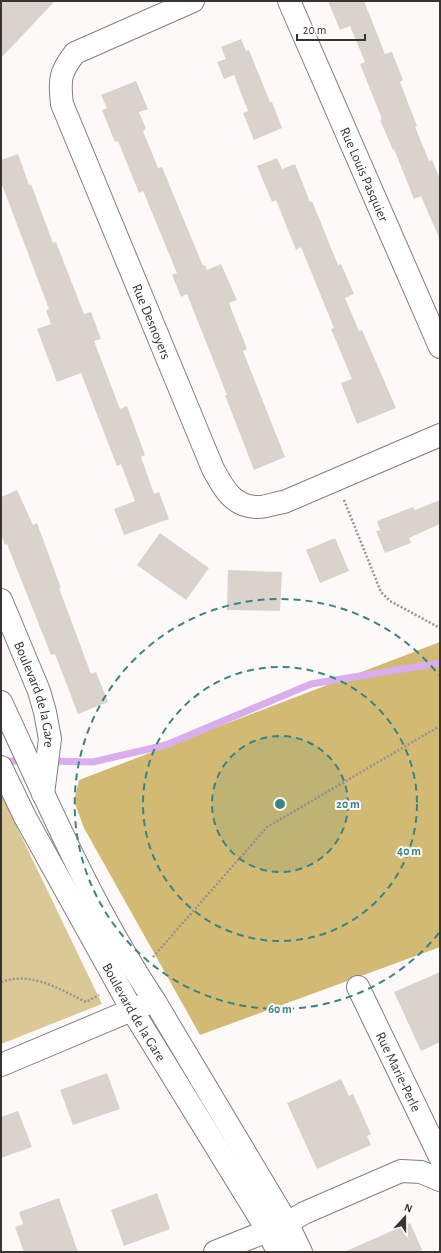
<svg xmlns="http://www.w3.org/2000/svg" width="441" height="1253" font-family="'Alegreya Sans',sans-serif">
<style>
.green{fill:#dac896}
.forest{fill:#d2b974}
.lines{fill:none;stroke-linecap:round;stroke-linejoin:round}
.stream{stroke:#d8afeb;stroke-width:7}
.building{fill:#dad2cc}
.minor-casing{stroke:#867d7c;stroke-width:24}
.path{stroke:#989493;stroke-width:2.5;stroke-dasharray:2 2;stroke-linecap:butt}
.minor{stroke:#fff;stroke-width:22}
.ring{fill:none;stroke:#3c8481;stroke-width:2;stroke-dasharray:7 5}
.labels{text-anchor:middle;stroke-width:4;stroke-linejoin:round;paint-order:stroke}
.street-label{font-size:14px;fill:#383433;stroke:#fef9f9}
.centre{fill:#3c8481;stroke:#fef9f9;stroke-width:2}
.ring-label{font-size:12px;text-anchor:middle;font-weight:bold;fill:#3c8481;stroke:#fef9f9;stroke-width:4;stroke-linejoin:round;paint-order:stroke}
</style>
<rect width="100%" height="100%" fill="#fef9f9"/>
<polygon class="green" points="1,794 102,1004 1,1044"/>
<polygon class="forest" points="440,642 440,947 200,1035 84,828 74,801 79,780"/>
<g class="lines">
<g class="stream">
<polyline points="1,761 24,761"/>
<polyline points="50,761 93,762 166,745 311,684 440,663"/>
</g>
</g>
<g class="building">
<polygon points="1,1 55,1 1,58"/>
<polygon points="328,1 364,1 385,54 392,52 403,80 400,82 417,126 415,127 429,161 432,160 440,179 440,240 421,196 414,199 394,149 393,150 380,120 382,119 360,64 365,62 350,26 340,30"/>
<polygon points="241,39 246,51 249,50 270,102 272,102 282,128 254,140 243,113 248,111 234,75 224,79 217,62 226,59 221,47"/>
<polygon points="136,81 148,109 139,112 146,129 143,131 158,168 162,167 203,266 205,265 207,270 221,264 237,300 229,303 247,349 243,351 285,457 254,470 225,395 227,395 187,294 181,297 172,275 177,273 143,191 139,193 118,141 115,142 102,110 107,108 101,95"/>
<polygon points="18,154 29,185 31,184 53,243 56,242 84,314 91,312 101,339 94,341 120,409 127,406 145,455 141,457 154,494 159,492 169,519 124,535 114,509 135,501 121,464 117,466 81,373 57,382 37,329 51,324 46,310 49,309 1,182 1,160"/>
<polygon points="277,158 282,169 295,164 310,202 312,201 338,265 341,264 354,294 345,298 359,331 362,330 396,408 357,424 341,383 352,379 331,329 334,328 301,247 296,250 276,200 272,202 257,166"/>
<polygon points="17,490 33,525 37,523 61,588 59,588 91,674 96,672 108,702 78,714 55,654 51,655 7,544 5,545 1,534 1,497"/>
<polygon points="440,500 440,524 409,538 411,543 385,553 376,531 380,530 377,521 413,507 415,510"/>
<polygon points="160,533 209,568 186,600 137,565"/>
<polygon points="335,538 349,571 320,583 306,550"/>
<polygon points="228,570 282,572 280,611 227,610"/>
<polygon points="440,972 440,1042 421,1051 394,992"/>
<polygon points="107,1073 120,1109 73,1125 60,1090"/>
<polygon points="341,1079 349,1096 353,1094 371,1134 367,1136 371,1145 317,1169 287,1103"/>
<polygon points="18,1111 32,1147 1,1158 1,1117"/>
<polygon points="157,1193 170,1229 124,1246 111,1210"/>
<polygon points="59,1198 78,1252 24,1252 15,1227 23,1224 19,1212"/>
<polygon points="410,1223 423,1252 344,1252"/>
</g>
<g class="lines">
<defs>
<g id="minor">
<path id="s1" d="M193,1L75,53C60,72 59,79 62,104L213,469C223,487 232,506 256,507C264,508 275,503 284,502L440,435"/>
<path id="s2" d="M289,1L440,347"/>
<path id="s3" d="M1,600L39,691L45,712L50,739L43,794"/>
<path d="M1,702C48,803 92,907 154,1000L287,1223L301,1252"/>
<path id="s4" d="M1,767L25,817L132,1010L268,1231L278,1252"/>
<path id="s5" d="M358,987L440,1157"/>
<polyline points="1,1065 146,1004"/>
<polyline points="215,1252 287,1223 304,1213 401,1171 421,1172 440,1180"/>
</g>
</defs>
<use href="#minor" class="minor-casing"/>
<g class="path">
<polyline points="344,500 381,592 390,601 440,628"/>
<polyline points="153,957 267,827 440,726"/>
<path d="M1,982C33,971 58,989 86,1002L99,995"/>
</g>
<use href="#minor" class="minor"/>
</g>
<circle cx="280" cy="804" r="68" fill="#3c8481" fill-opacity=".12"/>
<g class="ring">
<circle cx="280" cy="804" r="68"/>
<circle cx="280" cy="804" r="137"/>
<path d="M439 933A205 205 0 1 1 439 675"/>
</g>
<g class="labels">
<g class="street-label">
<text dy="5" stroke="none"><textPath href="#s2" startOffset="189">Rue Louis Pasquier</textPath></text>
<text dy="5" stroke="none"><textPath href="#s1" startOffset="419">Rue Desnoyers</textPath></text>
<text dy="5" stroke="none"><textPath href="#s3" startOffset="101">Boulevard de la Gare</textPath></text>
<text dy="5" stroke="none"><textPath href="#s4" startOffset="279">Boulevard de la Gare</textPath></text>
<text dy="5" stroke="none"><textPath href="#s5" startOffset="94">Rue Marie-Perle</textPath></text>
</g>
</g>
<circle cx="280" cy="804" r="6" class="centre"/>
<g class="ring-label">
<text x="348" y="808">20 m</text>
<text x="409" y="855">40 m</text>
<text x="280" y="1013">60 m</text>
</g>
<rect width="441" height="1253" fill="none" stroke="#383433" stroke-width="4"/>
<g transform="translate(405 1217) rotate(21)" stroke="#fef9f9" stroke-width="3" paint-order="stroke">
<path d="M0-3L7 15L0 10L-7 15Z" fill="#383433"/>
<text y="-6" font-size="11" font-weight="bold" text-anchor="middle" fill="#383433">N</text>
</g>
<path d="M297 34v6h68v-6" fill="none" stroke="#383433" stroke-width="2"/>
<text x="303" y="34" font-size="12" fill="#383433" stroke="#fef9f9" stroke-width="3" paint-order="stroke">20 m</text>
</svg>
